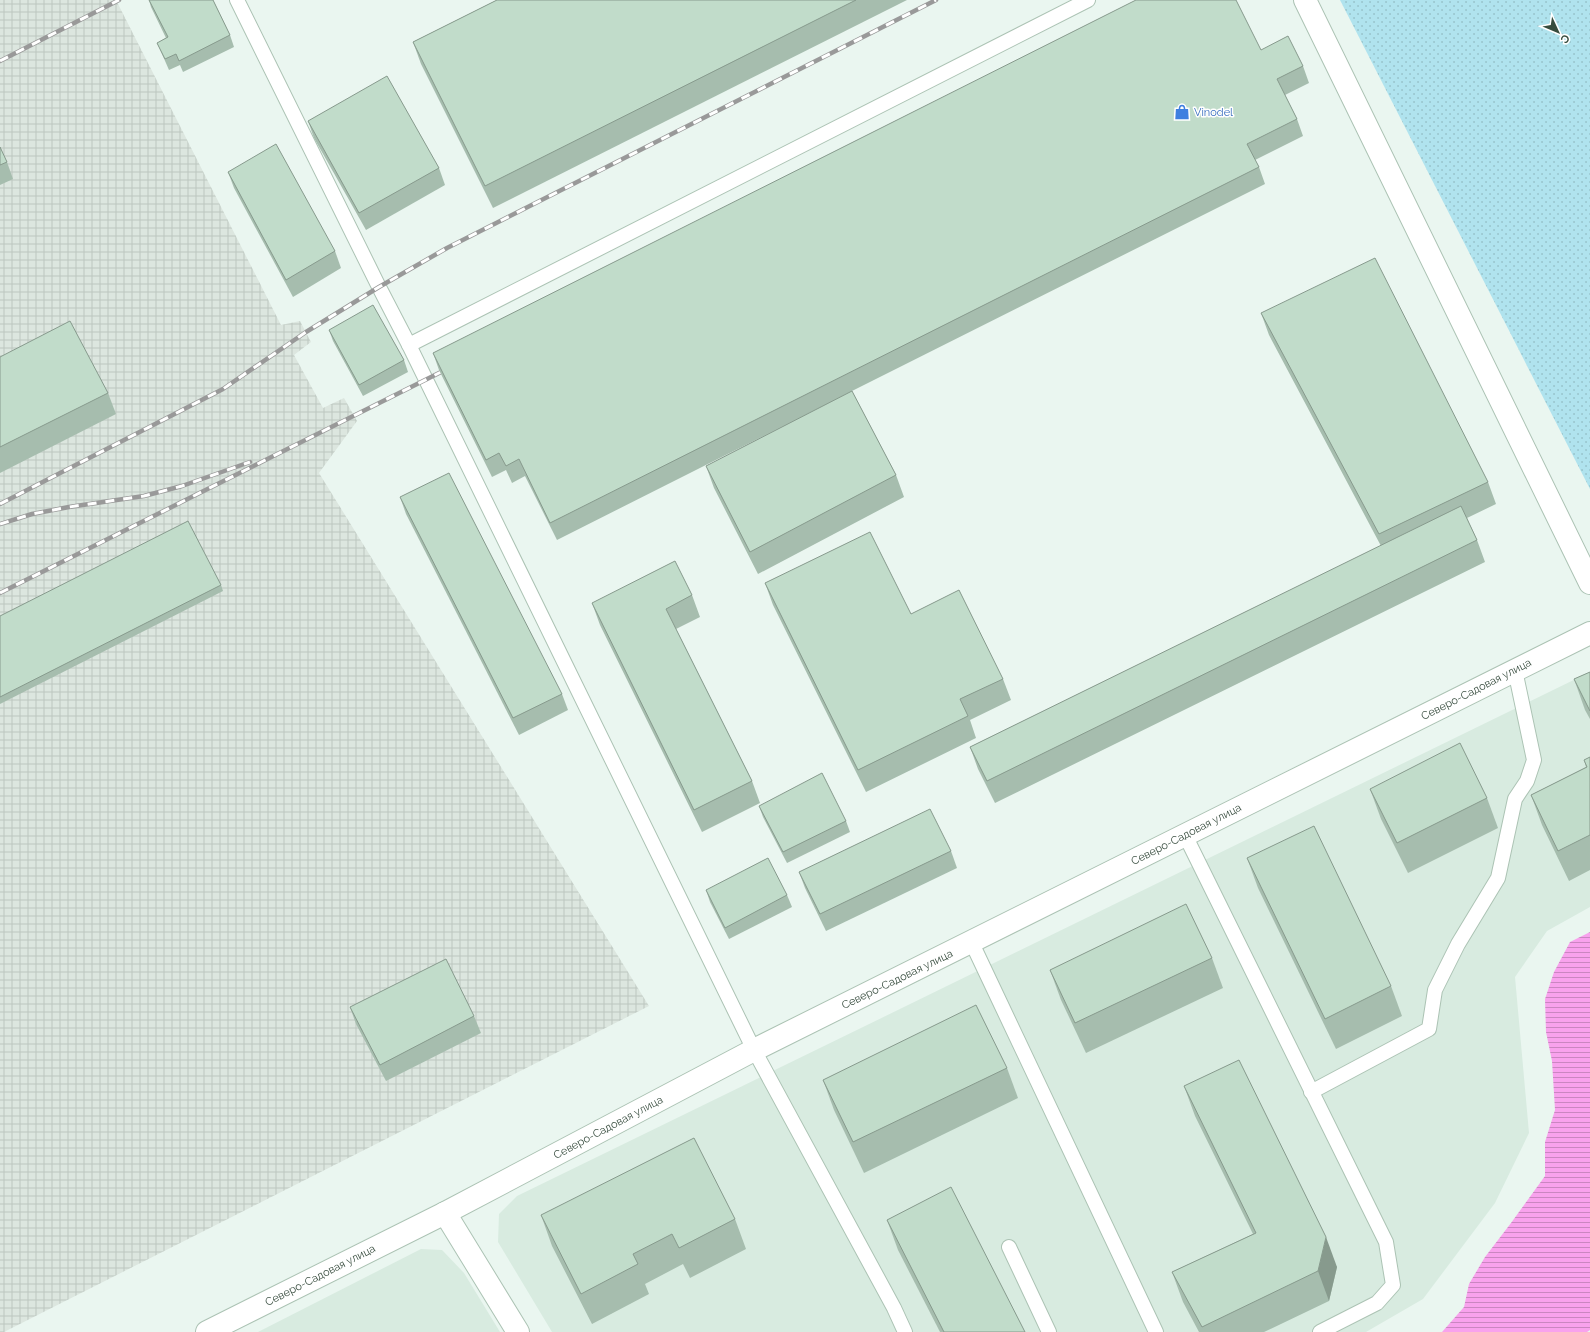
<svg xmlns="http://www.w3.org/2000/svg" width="1590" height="1332" font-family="Raleway,sans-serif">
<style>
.residential{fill:#d8ebe0}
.industrial{fill:url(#industrial-grid)}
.grass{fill:url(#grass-dots)}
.water{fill:url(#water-rules)}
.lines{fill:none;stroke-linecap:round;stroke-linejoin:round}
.service-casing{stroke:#acc3b4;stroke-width:16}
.minor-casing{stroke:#acc3b4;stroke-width:24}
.service{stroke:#fff;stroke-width:14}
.minor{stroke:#fff;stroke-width:22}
.rail-casing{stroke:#999;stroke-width:4.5}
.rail{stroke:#fff;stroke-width:3;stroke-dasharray:9;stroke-linecap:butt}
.wall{fill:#a6bdae}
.shaded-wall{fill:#879a8d}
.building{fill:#c1dcca;stroke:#879a8d}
.labels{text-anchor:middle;stroke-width:3;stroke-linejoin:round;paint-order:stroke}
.shop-label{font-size:11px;fill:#366cbe;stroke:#fff;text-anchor:start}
.street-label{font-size:11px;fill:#374c3e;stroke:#fff}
</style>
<defs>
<pattern id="industrial-grid" width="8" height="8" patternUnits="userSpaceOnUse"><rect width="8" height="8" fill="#dce6df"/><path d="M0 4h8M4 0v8" fill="none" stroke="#bdc7c0"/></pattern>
<pattern id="grass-dots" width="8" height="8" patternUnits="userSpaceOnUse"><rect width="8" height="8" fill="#b0e3ee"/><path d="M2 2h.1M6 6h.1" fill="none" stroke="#98c4cd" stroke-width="1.8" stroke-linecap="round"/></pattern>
<pattern id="water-rules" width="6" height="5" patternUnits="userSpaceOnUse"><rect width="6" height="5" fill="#f8a2ed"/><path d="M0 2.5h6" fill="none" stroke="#ca86c1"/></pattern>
</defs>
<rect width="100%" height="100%" fill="#eaf6f0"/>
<g class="residential">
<polygon points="1590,672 1590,907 1547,931 1515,977 1529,1133 1495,1203 1423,1299 1366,1332 552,1332 498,1242 499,1214 517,1196"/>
<polygon points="421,1249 442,1250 464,1273 500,1332 258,1332"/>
</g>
<polygon class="industrial" points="0,0 116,0 281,325 300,321 311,342 294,355 323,408 344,398 357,421 319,473 649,1006 4,1332 0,1332"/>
<polygon class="grass" points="1340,0 1590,0 1590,489"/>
<polygon class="water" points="1590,932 1590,1330 1587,1332 1442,1332 1464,1307 1469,1284 1485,1257 1511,1223 1545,1176 1545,1142 1555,1110 1552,1061 1546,1032 1545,999 1554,972 1570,942"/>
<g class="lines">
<defs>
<g id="service">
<polyline points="237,0 379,287 409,345 754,1050 894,1308 905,1332"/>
<polyline points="409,345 1088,0"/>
<polyline points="1185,835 1386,1242 1393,1285 1377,1303 1320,1332"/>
<polyline points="971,941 1156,1332"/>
<polyline points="1311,1092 1429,1029 1435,990 1458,944 1498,878 1515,799 1527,781 1534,760 1515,670"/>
<polyline points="1009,1247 1049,1332"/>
</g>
<g id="minor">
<polyline points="1305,0 1590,583"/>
<polyline points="445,1213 518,1332"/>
<polyline points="207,1332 445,1213 754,1050 1590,633"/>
</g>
</defs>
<use href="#service" class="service-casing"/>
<use href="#minor" class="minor-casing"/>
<use href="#service" class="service"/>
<use href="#minor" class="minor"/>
<defs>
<g id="rail">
<polyline points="0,61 119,0"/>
<polyline points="0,504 223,389 306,332 379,287 447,248 936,0"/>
<polyline points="0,524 32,514 69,507 144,496 182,486 250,462"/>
<polyline points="0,593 451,367"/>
</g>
</defs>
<use href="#rail" class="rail-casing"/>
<use href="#rail" class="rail"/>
</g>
<g class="wall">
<polygon points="149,0 213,0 230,35 234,47 183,72 180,65 169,70 162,54 157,43 166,38 151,7"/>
<polygon points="497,0 907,0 493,208 421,64 413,42"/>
<polygon points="1261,50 1303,66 1309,83 1285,95 1297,119 1303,136 1255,160 1259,167 1265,184 852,391 896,475 904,497 758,574 714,488 706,466 799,418 557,540 525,476 512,483 506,470 492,477 439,370 433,353"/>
<polygon points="308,121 439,168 445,185 366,230 314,138"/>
<polygon points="0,147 7,162 13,179 0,185"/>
<polygon points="228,172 335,251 341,268 293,297 234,188"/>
<polygon points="1261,313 1488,482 1496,504 1467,518 1477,540 1485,562 995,803 978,769 970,747 1381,546 1269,335"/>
<polygon points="329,330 404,360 408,372 363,396 333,341"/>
<polygon points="0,357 108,393 116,414 0,473"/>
<polygon points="400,497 562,694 568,710 519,735 406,514"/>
<polygon points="765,583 911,614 1003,679 1011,700 970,720 976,738 866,792 773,605"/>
<polygon points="221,585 223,591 0,704 0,616"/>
<polygon points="692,595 700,617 676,629 752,781 760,803 702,832 600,625 592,603"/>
<polygon points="1590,672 1590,719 1585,710 1574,679"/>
<polygon points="1590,757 1590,870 1569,881 1542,825 1531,795 1586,767 1584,760"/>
<polygon points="1370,789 1487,798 1498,828 1408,873 1381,819"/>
<polygon points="759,806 846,821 850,832 787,863 763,817"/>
<polygon points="951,851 957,868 826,931 805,888 799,872"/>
<polygon points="1247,858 1391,986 1402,1016 1336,1049 1258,888"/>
<polygon points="706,890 787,895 792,907 729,939 710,902"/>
<polygon points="1212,958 1223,988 1086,1053 1061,1000 1050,970"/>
<polygon points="350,1007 474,1016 481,1033 386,1081 356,1024"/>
<polygon points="1007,1068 1018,1098 864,1173 834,1110 823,1080"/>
<polygon points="1184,1086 1337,1267 1329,1301 1264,1332 1199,1332 1183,1302 1172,1272 1253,1234 1195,1116"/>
<polygon points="541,1215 735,1219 746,1249 690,1278 683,1264 645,1284 649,1294 592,1324 552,1246"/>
<polygon points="887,1220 1025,1332 940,1332 898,1250"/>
</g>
<polygon class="shaded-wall" points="1326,1237 1337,1267 1329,1301 1318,1271"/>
<g class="building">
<polygon points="149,0 213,0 230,35 179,61 176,54 165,59 157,43 168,37"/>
<polygon points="497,0 856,0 485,186 413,42"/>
<polygon points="1136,0 1236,0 1261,50 1288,36 1303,66 1277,79 1297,119 1247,144 1259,167 550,523 519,459 506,466 499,453 486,460 433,353"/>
<polygon points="387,76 439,168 359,213 308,121"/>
<polygon points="276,144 335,251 286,280 228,172"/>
<polygon points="0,147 7,162 0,165"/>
<polygon points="1375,258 1488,482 1379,534 1261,313"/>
<polygon points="373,305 404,360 359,385 329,330"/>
<polygon points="70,321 108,393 0,447 0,357"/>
<polygon points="852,391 896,475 750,552 706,466"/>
<polygon points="449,473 562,694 513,718 400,497"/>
<polygon points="1461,506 1477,540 987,781 970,747"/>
<polygon points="188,521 221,585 0,697 0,616"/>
<polygon points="870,532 911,614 959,590 1003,679 960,699 968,716 858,770 765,583"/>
<polygon points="675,561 692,595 666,609 752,781 694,810 592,603"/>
<polygon points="1590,672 1590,711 1574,679"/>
<polygon points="1460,743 1487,798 1397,843 1370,789"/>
<polygon points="1590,757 1590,835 1558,851 1531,795 1587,767 1584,760"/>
<polygon points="822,773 846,821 783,852 759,806"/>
<polygon points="930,809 951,851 820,914 799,872"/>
<polygon points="1314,826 1391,986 1325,1019 1247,858"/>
<polygon points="768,858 787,895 725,928 706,890"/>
<polygon points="1186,904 1212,958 1075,1023 1050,970"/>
<polygon points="446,959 474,1016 380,1065 350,1007"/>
<polygon points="976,1005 1007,1068 853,1142 823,1080"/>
<polygon points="1239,1060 1326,1237 1318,1271 1202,1327 1172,1272 1256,1233 1184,1086"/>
<polygon points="694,1138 735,1219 679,1248 672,1234 633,1254 638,1264 581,1294 541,1215"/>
<polygon points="951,1187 1025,1332 944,1332 887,1220"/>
</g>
<defs>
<symbol id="shop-bare" viewBox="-9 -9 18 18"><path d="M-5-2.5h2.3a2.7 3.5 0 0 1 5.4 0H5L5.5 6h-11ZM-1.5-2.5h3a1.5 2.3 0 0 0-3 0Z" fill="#3f7fe0" stroke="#fff" stroke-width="2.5" paint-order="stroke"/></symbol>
</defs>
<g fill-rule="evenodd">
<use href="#shop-bare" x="1171" y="101" width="22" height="22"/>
</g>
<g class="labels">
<g class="shop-label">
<text x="1194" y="116">Vinodel</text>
</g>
<g class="street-label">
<text transform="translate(1476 689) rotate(-27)" y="4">Северо-Садовая улица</text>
<text transform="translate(1186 834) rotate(-27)" y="4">Северо-Садовая улица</text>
<text transform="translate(897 979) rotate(-26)" y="4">Северо-Садовая улица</text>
<text transform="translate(608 1127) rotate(-28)" y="4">Северо-Садовая улица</text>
<text transform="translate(320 1275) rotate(-27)" y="4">Северо-Садовая улица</text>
</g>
</g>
<g transform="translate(1558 32) rotate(134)" stroke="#ffffff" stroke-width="3" paint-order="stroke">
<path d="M0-3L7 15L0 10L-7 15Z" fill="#374c3e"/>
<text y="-6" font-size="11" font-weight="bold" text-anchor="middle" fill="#374c3e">С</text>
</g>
</svg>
